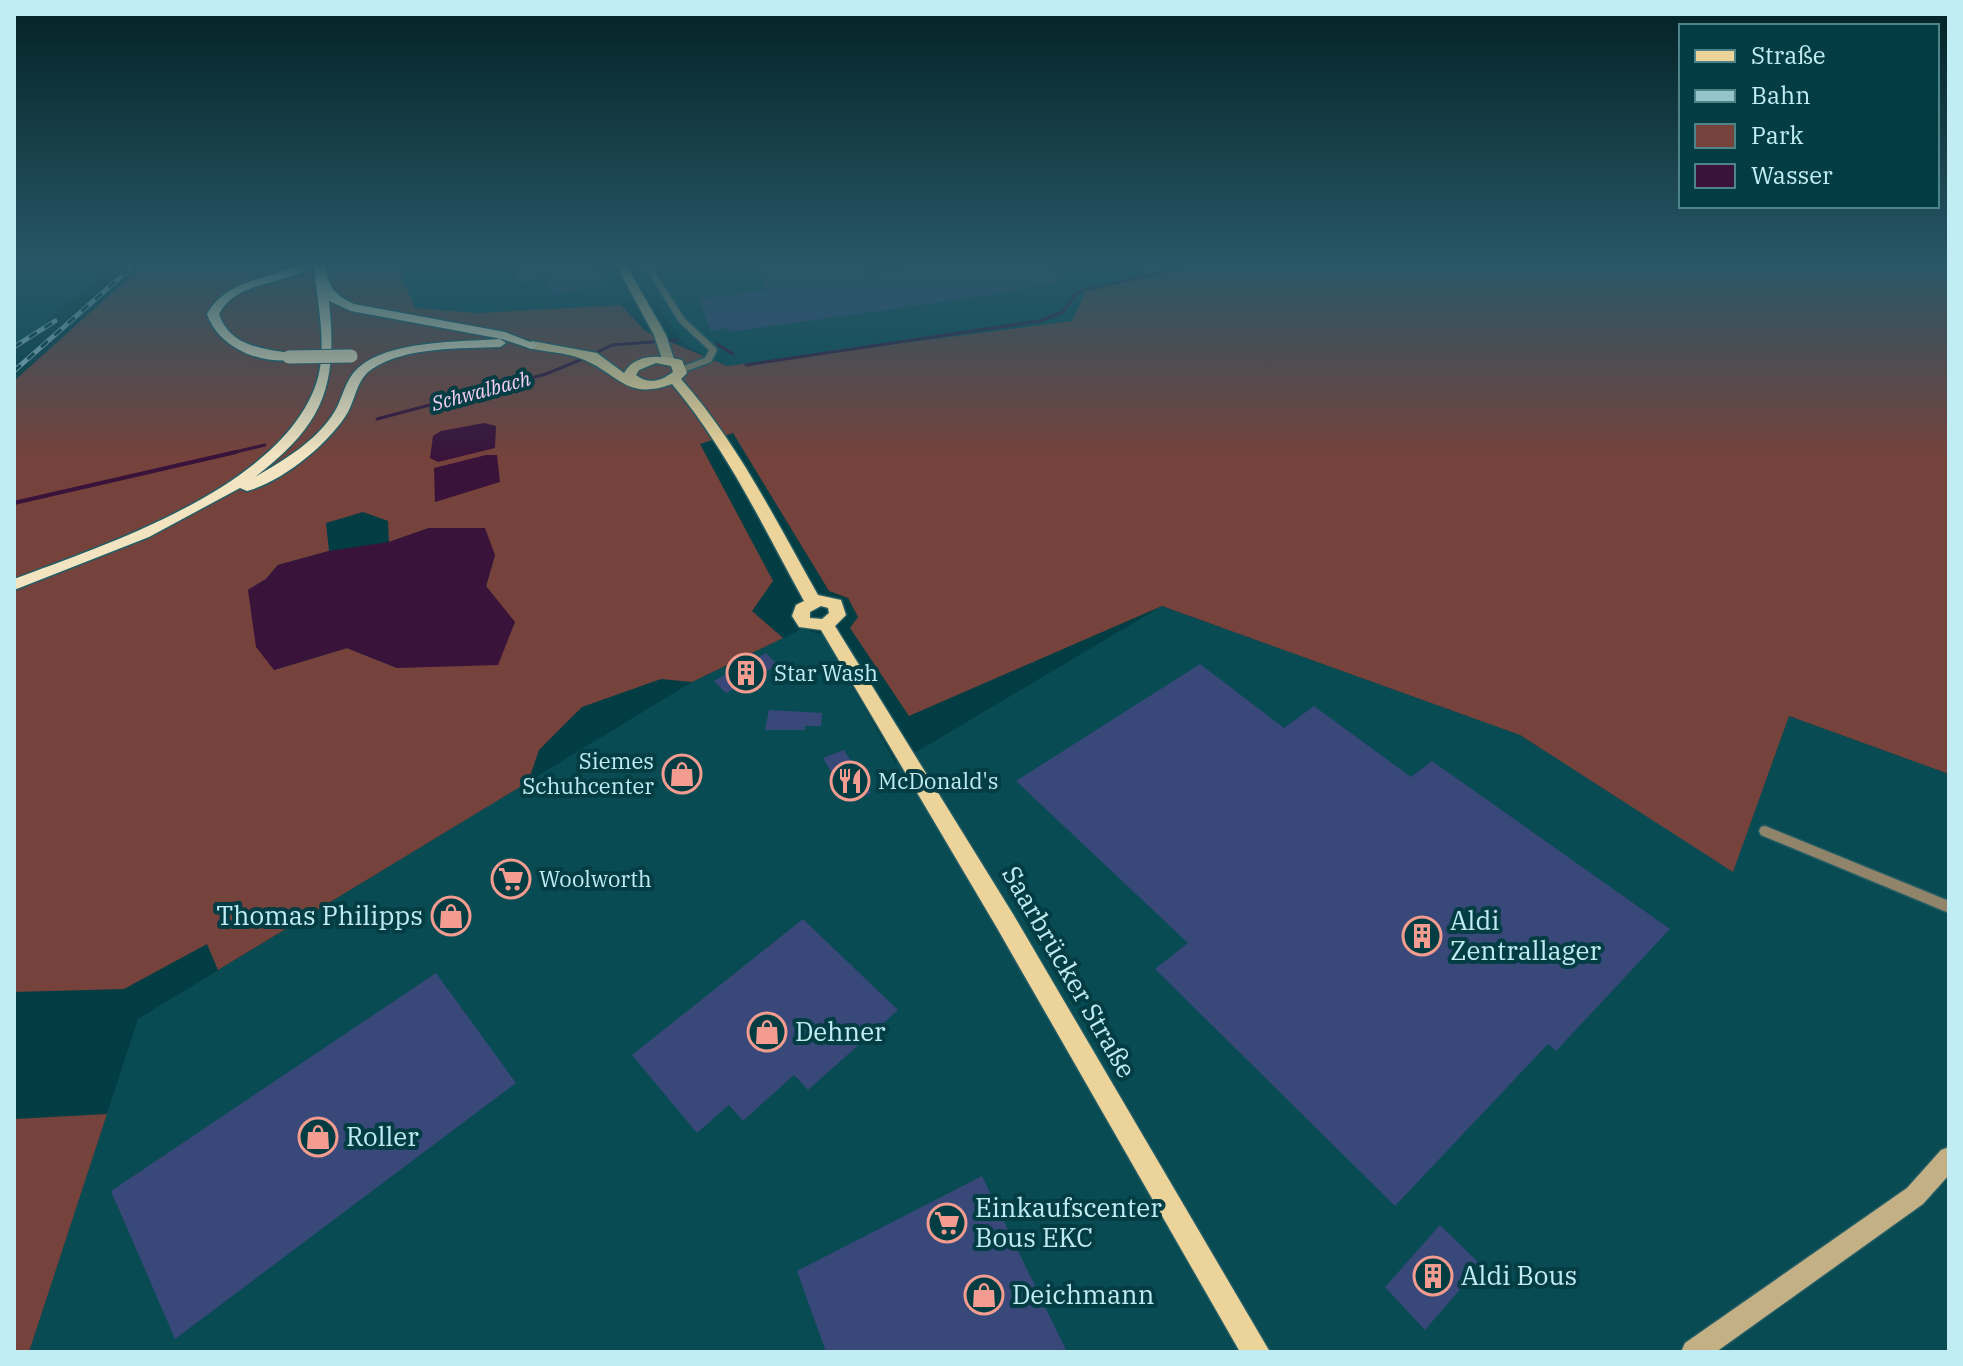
<svg xmlns="http://www.w3.org/2000/svg" width="1963" height="1366" font-family="'IBM Plex Serif',serif">
<style>
.built{fill:#084b53}
.green{fill:#75423c;fill-rule:evenodd}
.water{fill:#3a133a}
.lines{fill:none;stroke-linecap:round;stroke-linejoin:round}
.stream-far1{stroke:#3a133a;stroke-width:3}
.stream{stroke:#3a133a;stroke-width:4}
.building{fill:#374879}
.minor-casing{stroke:#255c64;stroke-width:3}
.secondary-casing{stroke:#255c64;stroke-width:3}
.primary-casing{stroke:#255c64;stroke-width:3}
.trunk-casing{stroke:#255c64;stroke-width:3}
.minor{fill:#90856a;fill-rule:evenodd}
.secondary{fill:#c3b185;fill-rule:evenodd}
.primary{fill:#ebd39a;fill-rule:evenodd}
.trunk{fill:#f2e4c1;fill-rule:evenodd}
.rail-casing{stroke:#96c4cb;stroke-width:5}
.rail{stroke:#033d44;stroke-width:3;stroke-dasharray:9;stroke-linecap:butt}
.trunk-bridge-casing{stroke:#255c64;stroke-width:15;stroke-linecap:butt}
.trunk-bridge{stroke:#f2e4c1;stroke-width:13}
.labels{text-anchor:middle;stroke-width:8;stroke-linejoin:round;paint-order:stroke}
.far-water-label{font-size:20px;font-style:italic;fill:#f8cff6;stroke:#033d44}
.poi-label{font-size:22px;fill:#c1ecf3;stroke:#033d44;text-anchor:start}
.near-poi-label{font-size:26px;fill:#c1ecf3;stroke:#033d44;text-anchor:start}
.near-street-label{font-size:26px;fill:#c1ecf3;stroke:#033d44}
</style>
<rect width="100%" height="100%" fill="#033d44"/>
<g class="built">
<polygon points="14,265 113,265 14,350"/>
<polygon points="397,265 1138,265 1147,276 1087,289 1072,321 727,366 688,347 650,298 621,305 477,313 415,308"/>
<polygon points="1162,606 1520,735 1733,871 1789,716 1949,774 1949,1352 29,1352 138,1019 692,682 802,629 823,635 896,764"/>
</g>
<g class="green">
<path d="M143,265H397L415,308L477,313L621,305L645,331L727,366L1072,321L1087,289L1147,276L1139,265H1949V774L1789,716L1733,872L1520,735L1162,606L909,716L850,628L858,617L848,598L829,591L733,433L700,444L773,581L752,611L783,638L692,682L661,679L582,707L539,750L528,782L218,970L207,944L124,989L14,992V381ZM363,512L388,521L389,542L429,528L495,555L486,586L397,668L347,648L274,670L248,590L266,579L278,565L329,551L326,523Z"/>
<polygon points="107,1114 29,1352 14,1352 14,1119"/>
</g>
<g class="water">
<polygon points="484,423 496,426 495,448 438,462 430,458 433,436 441,431"/>
<polygon points="486,455 497,455 500,482 435,502 434,468"/>
<polygon points="429,528 485,528 495,555 486,586 515,622 498,665 397,668 347,648 274,670 256,647 248,590 266,579 278,565 329,551 389,542"/>
</g>
<g class="lines">
<g class="stream-far1">
<polyline points="717,344 733,354"/>
<polyline points="593,354 612,345 677,340"/>
<polyline points="746,365 1040,321 1063,312 1077,292 1193,265"/>
<polyline points="377,419 546,374 585,358"/>
<polyline points="227,454 265,445"/>
</g>
<polyline class="stream" points="14,503 236,452"/>
</g>
<g class="building">
<polygon points="512,265 594,265 605,285 554,295 546,277 519,283"/>
<polygon points="771,265 866,265 867,276 920,265 1049,265 1062,282 970,298 730,332 728,328 711,331 698,299 766,290 758,267"/>
<polygon points="766,653 778,665 726,693 714,681"/>
<polygon points="1200,664 1284,728 1314,706 1411,777 1432,761 1670,929 1556,1051 1548,1044 1395,1206 1155,969 1188,943 1016,781"/>
<polygon points="769,710 822,713 821,726 805,726 805,730 765,730"/>
<polygon points="844,750 871,793 849,802 823,758"/>
<polygon points="803,919 898,1010 808,1090 794,1075 743,1121 729,1105 697,1133 632,1055"/>
<polygon points="436,973 516,1083 175,1339 111,1191"/>
<polygon points="982,1176 1067,1352 826,1352 797,1271"/>
<polygon points="1440,1225 1481,1265 1425,1330 1385,1287"/>
</g>
<g class="lines">
<defs>
<g id="minor">
<polygon points="644,265 650,265 685,319 716,348 717,350 711,362 684,372 678,372 678,368 705,358 709,350 679,322"/>
<polygon points="1765,826 1949,901 1949,913 1761,835 1759,831 1761,827"/>
</g>
<g id="secondary">
<polygon points="616,265 626,265 666,335 674,359 672,361 662,359 654,335"/>
<polygon points="1949,1147 1949,1175 1923,1204 1716,1352 1681,1352 1685,1343 1907,1188 1941,1150"/>
</g>
<path id="primary" d="M532,341L597,353L624,373C636,352 662,356 682,360L687,373L681,379C738,443 776,521 818,595L841,600L846,615L835,626L1013,914L1270,1352H1240L997,928L821,630L799,627L792,616L796,605L804,601C763,527 727,449 672,384C625,401 620,374 582,359C566,352 545,352 528,348L526,345ZM656,363L671,366L673,372C661,381 649,385 636,375L639,370ZM821,606L828,608L829,613L822,619L810,618V612Z"/>
<g id="trunk">
<path d="M297,265H312C284,287 238,279 219,314C231,348 263,348 294,354V360C259,364 219,348 207,314C227,279 265,281 297,265Z"/>
<path d="M314,265H326C328,288 334,294 354,304L505,332L538,345L532,349L502,339L351,311L329,301C338,386 324,424 255,477C284,460 317,441 335,411C343,397 345,380 358,368C389,340 460,342 500,339L506,343L500,347C460,349 407,346 372,369C357,379 356,397 348,412C330,443 282,482 247,491L240,488L149,537L14,590V579C108,544 277,488 315,387C329,350 317,303 314,265Z"/>
</g>
</defs>
<use href="#minor" class="minor-casing"/>
<use href="#secondary" class="secondary-casing"/>
<use href="#primary" class="primary-casing"/>
<use href="#trunk" class="trunk-casing"/>
<use href="#minor" class="minor"/>
<use href="#secondary" class="secondary"/>
<use href="#primary" class="primary"/>
<use href="#trunk" class="trunk"/>
<defs>
<g id="rail">
<polyline points="14,347 55,321"/>
<polyline points="14,371 134,265"/>
</g>
</defs>
<use href="#rail" class="rail-casing"/>
<use href="#rail" class="rail"/>
<defs>
<polyline id="trunk-bridge" points="289,357 351,356"/>
</defs>
<use href="#trunk-bridge" class="trunk-bridge-casing"/>
<use href="#trunk-bridge" class="trunk-bridge"/>
</g>
<linearGradient id="sky" x2="0" y2="1"><stop stop-color="#022225"/><stop offset="0.58" stop-color="#285767"/><stop offset="1" stop-color="#285767" stop-opacity="0"/></linearGradient>
<rect width="1963" height="456" fill="url(#sky)"/>
<defs>
<symbol id="building-ring" viewBox="-11 -11 22 22"><circle r="9.5" fill="#033d44" stroke="#f59c90" stroke-width="1.5"/><path d="M-4-6H4V6H1V3H-1V6H-4ZM-2.5-4.3h1.7v1.8h-1.7ZM.8-4.3h1.7v1.8H.8ZM-2.5-1h1.7V.8h-1.7ZM.8-1h1.7V.8H.8Z" fill="#f59c90"/></symbol>
<symbol id="shop-ring" viewBox="-11 -11 22 22"><circle r="9.5" fill="#033d44" stroke="#f59c90" stroke-width="1.5"/><path d="M-5-2.5h2.3a2.7 3.5 0 0 1 5.4 0H5L5.5 6h-11ZM-1.5-2.5h3a1.5 2.3 0 0 0-3 0Z" fill="#f59c90"/></symbol>
<symbol id="restaurant-ring" viewBox="-11 -11 22 22"><circle r="9.5" fill="#033d44" stroke="#f59c90" stroke-width="1.5"/><path d="M-5-6h1v4h1v-4h1v4h1v-4h1v5L-1.5 .5V6h-2V.5L-5-1ZM5-6V6H3V1.5H1.5Q1.5-4 5-6Z" fill="#f59c90"/></symbol>
<symbol id="supermarket-ring" viewBox="-11 -11 22 22"><circle r="9.5" fill="#033d44" stroke="#f59c90" stroke-width="1.5"/><path d="M-6-5.5h2.5l.6 2H6L4.5 2H-2.5L-4.4-4H-6ZM-1.5 3.2a1.3 1.3 0 1 0 .1 0ZM3 3.2a1.3 1.3 0 1 0 .1 0Z" fill="#f59c90"/></symbol>
</defs>
<g fill-rule="evenodd">
<use href="#building-ring" x="724" y="651" width="44" height="44"/>
<use href="#shop-ring" x="660" y="752" width="44" height="44"/>
<use href="#restaurant-ring" x="828" y="759" width="44" height="44"/>
<use href="#supermarket-ring" x="489" y="857" width="44" height="44"/>
<use href="#shop-ring" x="429" y="894" width="44" height="44"/>
<use href="#building-ring" x="1400" y="914" width="44" height="44"/>
<use href="#shop-ring" x="745" y="1010" width="44" height="44"/>
<use href="#shop-ring" x="296" y="1115" width="44" height="44"/>
<use href="#supermarket-ring" x="925" y="1201" width="44" height="44"/>
<use href="#building-ring" x="1411" y="1254" width="44" height="44"/>
<use href="#shop-ring" x="962" y="1273" width="44" height="44"/>
</g>
<g class="labels">
<g class="far-water-label">
<text transform="translate(481 391) rotate(-15)" y="7">Schwalbach</text>
</g>
<g class="poi-label">
<text x="774" y="681">Star Wash</text>
<text x="654" y="769" text-anchor="end">Siemes<tspan x="654" dy="25">Schuhcenter</tspan></text>
<text x="878" y="789">McDonald's</text>
<text x="539" y="887">Woolworth</text>
</g>
<g class="near-poi-label">
<text x="423" y="925" text-anchor="end">Thomas Philipps</text>
<text x="1450" y="930">Aldi<tspan x="1450" dy="30">Zentrallager</tspan></text>
<text x="795" y="1041">Dehner</text>
<text x="346" y="1146">Roller</text>
<text x="975" y="1217">Einkaufscenter<tspan x="975" dy="30">Bous EKC</tspan></text>
<text x="1461" y="1285">Aldi Bous</text>
<text x="1012" y="1304">Deichmann</text>
</g>
<g class="near-street-label">
<text transform="translate(1069 972) rotate(60)" y="9">Saarbrücker Straße</text>
</g>
</g>
<rect width="1963" height="1366" fill="none" stroke="#c1ecf3" stroke-width="32"/>
<rect x="1679" y="24" width="260" height="184" fill="#033d44" stroke="#4f838a" stroke-width="2"/>
<rect x="1695" y="50" width="40" height="12" fill="#ebd39a" stroke="#4f838a" stroke-width="2"/>
<text x="1751" y="64" font-size="24" fill="#c1ecf3">Straße</text>
<rect x="1695" y="90" width="40" height="12" fill="#96c4cb" stroke="#4f838a" stroke-width="2"/>
<text x="1751" y="104" font-size="24" fill="#c1ecf3">Bahn</text>
<rect x="1695" y="124" width="40" height="24" fill="#75423c" stroke="#4f838a" stroke-width="2"/>
<text x="1751" y="144" font-size="24" fill="#c1ecf3">Park</text>
<rect x="1695" y="164" width="40" height="24" fill="#3a133a" stroke="#4f838a" stroke-width="2"/>
<text x="1751" y="184" font-size="24" fill="#c1ecf3">Wasser</text>
</svg>
